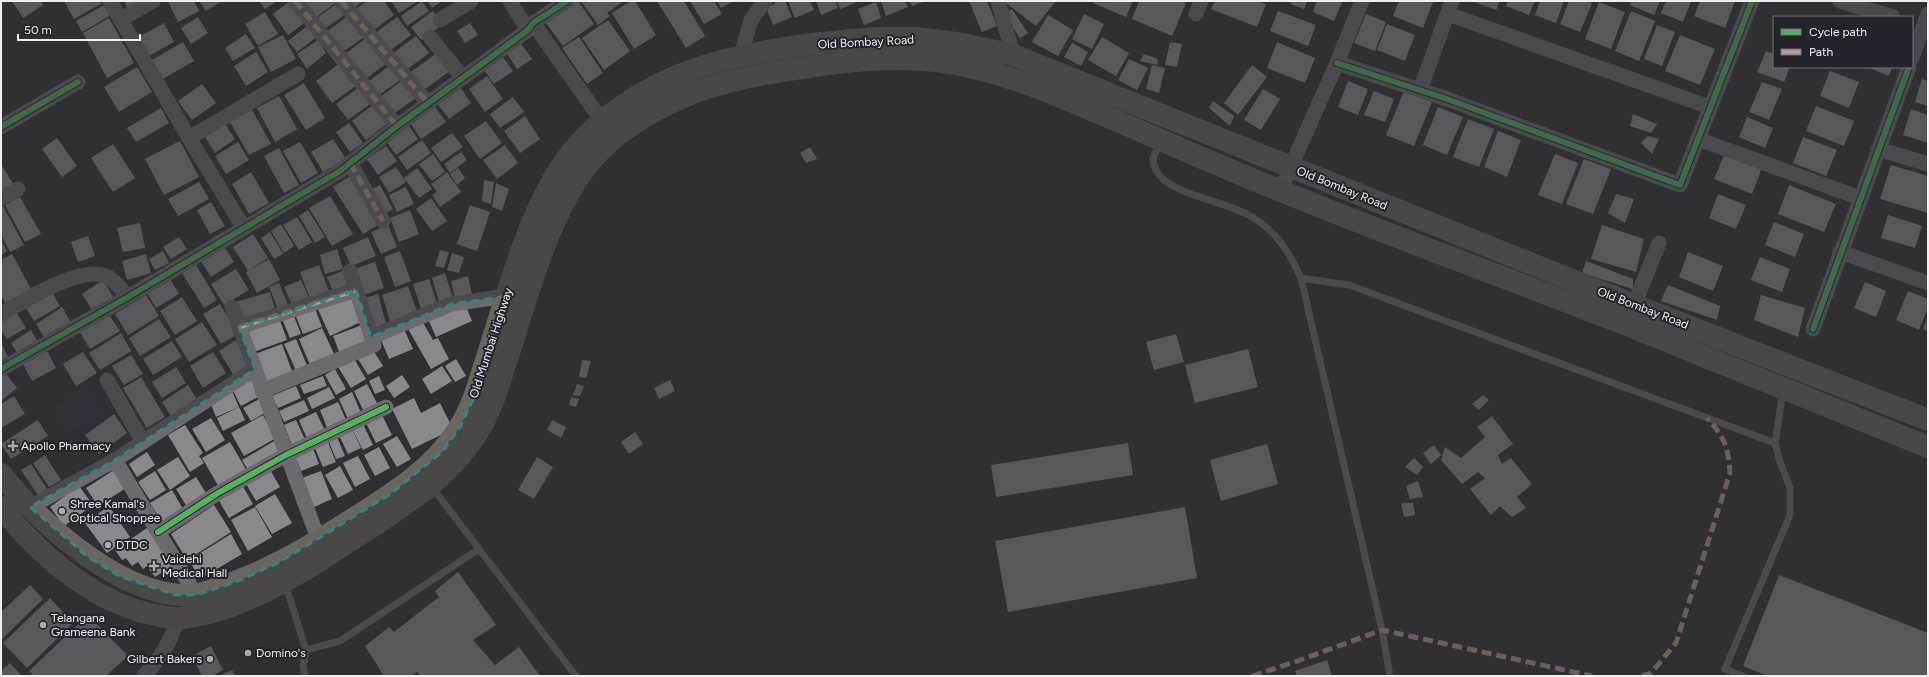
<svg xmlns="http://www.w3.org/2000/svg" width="1929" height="677" font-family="Figtree,sans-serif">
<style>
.built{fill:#353240}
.building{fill:#89888d}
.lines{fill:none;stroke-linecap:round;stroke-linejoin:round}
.service{stroke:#6c6a6f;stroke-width:7}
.minor{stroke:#6c6a6f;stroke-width:15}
.primary{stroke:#696560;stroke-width:22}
.quiet{stroke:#b69a8f;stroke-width:5;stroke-dasharray:10 5;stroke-linecap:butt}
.cycleway-casing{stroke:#25232c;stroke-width:8}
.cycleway{stroke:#56b35d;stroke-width:6}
.marked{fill:none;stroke:#318882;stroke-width:3;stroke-dasharray:8 5;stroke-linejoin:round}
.poi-dot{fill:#acabb1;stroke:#25232c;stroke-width:1.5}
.labels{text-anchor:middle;stroke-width:4;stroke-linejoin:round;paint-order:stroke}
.street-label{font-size:12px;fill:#efeef4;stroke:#25232c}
.poi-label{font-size:12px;fill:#efeef4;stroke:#25232c;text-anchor:start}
</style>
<rect width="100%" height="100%" fill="#302f34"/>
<polygon class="built" points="84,388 102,412 69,433 54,408"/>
<g class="building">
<polygon points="12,1 41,1 43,5 23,18"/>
<polygon points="64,1 100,1 101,4 74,19"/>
<polygon points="124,1 145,1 128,10"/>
<polygon points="168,1 194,1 199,11 178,22"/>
<polygon points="199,1 222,1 206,11"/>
<polygon points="259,1 277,1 265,9"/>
<polygon points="306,1 338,1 315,18 304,3"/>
<polygon points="340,1 348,12 322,31 313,21"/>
<polygon points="348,1 363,1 353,9"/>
<polygon points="367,1 384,1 394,15 372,31 356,9"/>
<polygon points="391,1 418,1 399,13"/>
<polygon points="422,1 429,11 407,26 401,16"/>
<polygon points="427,1 442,1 432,8"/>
<polygon points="569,1 578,1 594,24 563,46 543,19"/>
<polygon points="581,1 619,1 621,3 607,13 610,16 598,25"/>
<polygon points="631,1 635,1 656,35 634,49 612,13"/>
<polygon points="657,1 684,1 705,36 686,48"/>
<polygon points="690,1 714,1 722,14 704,24"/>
<polygon points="717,1 734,1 721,8"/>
<polygon points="774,1 785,1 792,17 773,25 766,7 775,4"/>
<polygon points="788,1 810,1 814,10 795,18"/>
<polygon points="816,1 835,1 838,8 821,15"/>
<polygon points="837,1 855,1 855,3 840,9"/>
<polygon points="881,1 905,1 908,7 886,16"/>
<polygon points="910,1 925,1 912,6"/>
<polygon points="969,1 987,1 997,26 982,32"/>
<polygon points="1008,1 1056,1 1036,26 1006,3"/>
<polygon points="1094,1 1133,1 1126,17 1093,3"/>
<polygon points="1139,1 1181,1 1186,3 1172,36 1132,19"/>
<polygon points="1215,1 1258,1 1266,4 1257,27 1211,9"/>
<polygon points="1292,1 1307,1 1304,9 1290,4"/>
<polygon points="1317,1 1342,1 1334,21 1313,12"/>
<polygon points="1399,1 1433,2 1423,28 1393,16"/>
<polygon points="1472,1 1500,1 1496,10"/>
<polygon points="1508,1 1535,1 1529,15 1506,6"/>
<polygon points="1540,1 1564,1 1556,23 1535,15"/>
<polygon points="1569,1 1586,1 1592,3 1580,32 1560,24"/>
<polygon points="1631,1 1660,1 1654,15 1630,5"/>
<polygon points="1666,1 1691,1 1683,22 1661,13"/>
<polygon points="1700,1 1735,1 1725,28 1694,16"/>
<polygon points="289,2 304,23 288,35 273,14"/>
<polygon points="876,2 881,18 864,25 858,9"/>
<polygon points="1599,2 1625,12 1611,49 1585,39"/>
<polygon points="104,5 110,16 82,32 76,21"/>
<polygon points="1012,9 1028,33 1020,38 1004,14"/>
<polygon points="433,11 442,25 421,40 411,27"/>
<polygon points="1278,11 1316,25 1308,46 1270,31"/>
<polygon points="1631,11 1655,21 1639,61 1615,51"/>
<polygon points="265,12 278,34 258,46 245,24"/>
<polygon points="351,14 367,35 340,54 325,33"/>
<polygon points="1084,14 1104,24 1092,49 1072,39"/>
<polygon points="1366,14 1386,22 1375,51 1354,43"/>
<polygon points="1048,15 1073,30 1058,56 1032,42"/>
<polygon points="198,17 208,33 191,44 181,28"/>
<polygon points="397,17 411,35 388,52 374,34"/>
<polygon points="109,18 134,63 107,78 83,33"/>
<polygon points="608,20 630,51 604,70 582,38"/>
<polygon points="164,23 174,42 147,57 137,38"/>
<polygon points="470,23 478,35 465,43 457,31"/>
<polygon points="310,24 318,36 297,52 288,41"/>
<polygon points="1387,24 1415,35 1405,61 1377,50"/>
<polygon points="1657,25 1675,32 1662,66 1644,59"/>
<polygon points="246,34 255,48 233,61 225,48"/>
<polygon points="283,35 296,59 271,72 258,47"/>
<polygon points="1680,35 1715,49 1700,85 1665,71"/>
<polygon points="369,36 388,62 364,80 345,54"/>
<polygon points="416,36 429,53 404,72 392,54"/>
<polygon points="579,37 603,73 587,84 562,48"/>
<polygon points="1102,37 1129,53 1116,76 1088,60"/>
<polygon points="318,40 326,53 307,69 297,54"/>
<polygon points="183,42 194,61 161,80 150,61"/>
<polygon points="520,42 532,59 517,69 506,52"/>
<polygon points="1170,42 1182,44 1177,67 1165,65"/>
<polygon points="1277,42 1315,58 1305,83 1267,68"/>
<polygon points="1072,43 1088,52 1081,66 1064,57"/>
<polygon points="1766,51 1774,54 1774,67 1790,67 1784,82 1757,72"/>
<polygon points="256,52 268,72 246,86 234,66"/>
<polygon points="437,53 450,71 421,92 408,74"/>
<polygon points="501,54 513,71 494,84 482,67"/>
<polygon points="1144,54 1158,59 1157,65 1140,61"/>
<polygon points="1129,59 1148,68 1137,90 1118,80"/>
<polygon points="340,63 357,85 332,103 316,81"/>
<polygon points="393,63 404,77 378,96 368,82"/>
<polygon points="1152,65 1165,68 1159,93 1146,89"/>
<polygon points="1252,65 1267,77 1238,115 1224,103"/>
<polygon points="137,67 152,92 119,112 104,87"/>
<polygon points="1867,67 1892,67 1889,76"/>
<polygon points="1830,71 1859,82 1849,108 1820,96"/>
<polygon points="487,76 503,99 485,112 469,89"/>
<polygon points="1922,79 1928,81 1928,106 1915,102"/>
<polygon points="403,80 416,98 393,114 380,97"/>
<polygon points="1348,81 1368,89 1358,115 1338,107"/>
<polygon points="1762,82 1782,89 1769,120 1749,112"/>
<polygon points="304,83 325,118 306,130 284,95"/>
<polygon points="202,84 216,103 192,120 178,101"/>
<polygon points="460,87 471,103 449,119 437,103"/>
<polygon points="358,88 370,104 348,120 336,104"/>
<polygon points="1263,89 1280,99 1261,130 1244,120"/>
<polygon points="1374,91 1394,99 1385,122 1364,115"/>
<polygon points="1404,91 1432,102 1414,146 1386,135"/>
<polygon points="279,96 297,129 275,142 257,108"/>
<polygon points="513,97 524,112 500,128 490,114"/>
<polygon points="1213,101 1234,116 1230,126 1209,108"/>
<polygon points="375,103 390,121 366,140 352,121"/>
<polygon points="1816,106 1854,121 1844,146 1806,131"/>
<polygon points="435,107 446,122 421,139 411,124"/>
<polygon points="1438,107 1463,117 1447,155 1423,145"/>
<polygon points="161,108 169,123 136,142 127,128"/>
<polygon points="1911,109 1928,115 1928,143 1903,135"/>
<polygon points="252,110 271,144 249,155 230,122"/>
<polygon points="1633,114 1657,124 1651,133 1630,126"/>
<polygon points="525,116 540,139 520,153 504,131"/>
<polygon points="1747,117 1773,128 1765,148 1739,137"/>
<polygon points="1468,119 1494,129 1479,167 1453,157"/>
<polygon points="486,121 502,143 480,159 464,136"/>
<polygon points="349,123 363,143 350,152 336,132"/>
<polygon points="225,124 235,139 215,153 205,137"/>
<polygon points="409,126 418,139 396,155 387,142"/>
<polygon points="1498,131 1521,140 1507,177 1484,167"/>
<polygon points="452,133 463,147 441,162 431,148"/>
<polygon points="1648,136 1659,139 1652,154 1641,143"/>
<polygon points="1803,137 1837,150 1826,176 1793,163"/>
<polygon points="57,138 77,166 62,177 42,149"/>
<polygon points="333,139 346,159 323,172 311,152"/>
<polygon points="422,140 431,153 407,170 398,157"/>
<polygon points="180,141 199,177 164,195 145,159"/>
<polygon points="238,142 249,160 226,174 215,156"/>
<polygon points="300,142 318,173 301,183 283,151"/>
<polygon points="113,144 135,178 113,192 91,158"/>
<polygon points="505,145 518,163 497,179 483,160"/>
<polygon points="386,146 397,161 378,175 367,159"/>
<polygon points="810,147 817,159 806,163 800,153"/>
<polygon points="279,148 299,185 284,193 264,156"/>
<polygon points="461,152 467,160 450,173 444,164"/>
<polygon points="1725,153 1762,168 1752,194 1714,179"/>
<polygon points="433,154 445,172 432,181 419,164"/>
<polygon points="1555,154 1578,163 1562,204 1538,195"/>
<polygon points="1584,159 1611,169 1593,214 1566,204"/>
<polygon points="1,164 15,187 1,195"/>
<polygon points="1891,165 1928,176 1928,213 1880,199"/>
<polygon points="396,167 406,182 389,193 379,177"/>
<polygon points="417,168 432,189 419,198 404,178"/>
<polygon points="458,168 465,178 457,185 450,174"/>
<polygon points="251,172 269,203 249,214 232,184"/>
<polygon points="447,172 461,192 440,207 432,195 437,192 431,184"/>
<polygon points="352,175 378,225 363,234 333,187"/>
<polygon points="484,180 494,182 491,204 482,201"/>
<polygon points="199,182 209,199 178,216 168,199"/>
<polygon points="496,183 509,189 502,211 492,207"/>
<polygon points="380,185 393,209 385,214 372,189"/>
<polygon points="1789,185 1836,204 1824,232 1778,214"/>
<polygon points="406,187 414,204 397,212 389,195"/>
<polygon points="1616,194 1634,199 1625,223 1608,213"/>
<polygon points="1718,194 1746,205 1736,229 1709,218"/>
<polygon points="330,196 353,234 332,246 309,208"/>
<polygon points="20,197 41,234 25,242 5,205"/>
<polygon points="431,198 447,221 432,231 416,209"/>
<polygon points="211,202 225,226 210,234 197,210"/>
<polygon points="470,205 490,212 477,251 457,244"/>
<polygon points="3,206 24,245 10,252 1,235 1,207"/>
<polygon points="308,210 325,237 315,243 299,216"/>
<polygon points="410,210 419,234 399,242 390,218"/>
<polygon points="1888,215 1922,226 1915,248 1881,238"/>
<polygon points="297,217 312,242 299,250 283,225"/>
<polygon points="1774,222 1804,234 1795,257 1765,245"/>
<polygon points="140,223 145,248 123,252 117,228"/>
<polygon points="281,224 294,246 284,253 271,231"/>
<polygon points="388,225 397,247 381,254 371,232"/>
<polygon points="1602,225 1644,239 1636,272 1591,259"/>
<polygon points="270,232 283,254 274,259 261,238"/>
<polygon points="253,234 268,258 248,271 233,247"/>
<polygon points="88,236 95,256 78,262 71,242"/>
<polygon points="179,237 187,249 171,259 163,247"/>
<polygon points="368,237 376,256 351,266 343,248"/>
<polygon points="1,240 7,251 1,255"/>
<polygon points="224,246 234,262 211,277 201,261"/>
<polygon points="337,249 343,269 325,274 320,255"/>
<polygon points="440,250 449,252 444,268 435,266"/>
<polygon points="163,251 169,263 155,270 149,259"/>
<polygon points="400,251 411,281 395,287 384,257"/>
<polygon points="1688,252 1723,266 1713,291 1679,277"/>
<polygon points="452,253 464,257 459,273 447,270"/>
<polygon points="12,254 31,289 5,303 1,295 1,260"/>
<polygon points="146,254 151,273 127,280 122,261"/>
<polygon points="1760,257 1790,269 1782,292 1751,280"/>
<polygon points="269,259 280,280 257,293 246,272"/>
<polygon points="1586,261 1633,279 1633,289 1582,273"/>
<polygon points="375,262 384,288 363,295 354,269"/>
<polygon points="196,265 217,300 204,308 182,273"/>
<polygon points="319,265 330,294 311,301 300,272"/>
<polygon points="236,269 249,290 224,305 211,284"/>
<polygon points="345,270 353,288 334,294 327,277"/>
<polygon points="445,273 454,301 440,305 432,278"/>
<polygon points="468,276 472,295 455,299 451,281"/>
<polygon points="170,279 179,294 156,308 147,293"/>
<polygon points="429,279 438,306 422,312 413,284"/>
<polygon points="103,280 115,300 94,313 82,294"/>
<polygon points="301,280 309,298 292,305 284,287"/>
<polygon points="1865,282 1886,291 1876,317 1854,308"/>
<polygon points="279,283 289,307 279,311 269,287"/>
<polygon points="1668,285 1720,306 1717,320 1661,301"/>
<polygon points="408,286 418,315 391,324 382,295"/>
<polygon points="51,290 60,306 34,321 24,305"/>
<polygon points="1908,291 1928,299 1928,308 1919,330 1896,320"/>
<polygon points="270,292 276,312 242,323 236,302"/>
<polygon points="351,292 363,321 330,336 317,307"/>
<polygon points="378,294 387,327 372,331 362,299"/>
<polygon points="146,295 159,316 128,335 115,314"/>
<polygon points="1761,295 1805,308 1798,337 1754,320"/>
<polygon points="182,297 197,321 175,335 160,311"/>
<polygon points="220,304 238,334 221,344 203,314"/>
<polygon points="465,304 472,321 436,337 429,321"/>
<polygon points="314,306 322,327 303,334 295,314"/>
<polygon points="62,307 72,324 46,340 36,324"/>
<polygon points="16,312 26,328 7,339 1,330 1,321"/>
<polygon points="108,313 120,331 90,349 79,331"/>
<polygon points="293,314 301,334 290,338 282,319"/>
<polygon points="278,315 287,340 253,352 244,328"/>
<polygon points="1928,316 1928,331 1923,329"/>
<polygon points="159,319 171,337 140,356 129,338"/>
<polygon points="421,319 433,340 438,338 449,359 431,369 407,327"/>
<polygon points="202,322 217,345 189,362 175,339"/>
<polygon points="362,325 369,344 340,354 333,336"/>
<polygon points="403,327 413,349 389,359 380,337"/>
<polygon points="322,328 335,356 311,367 299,339"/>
<polygon points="31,330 39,344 19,356 11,343"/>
<polygon points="121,333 131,351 100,370 89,353"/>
<polygon points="1176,334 1184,362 1154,370 1146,342"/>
<polygon points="296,339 308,368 297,373 284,344"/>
<polygon points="236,340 251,366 234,376 219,351"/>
<polygon points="172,341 182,357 153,375 143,359"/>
<polygon points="1,343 8,357 1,361"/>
<polygon points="282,344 293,374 265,385 253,355"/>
<polygon points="1248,349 1258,387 1195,403 1185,365"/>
<polygon points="373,350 383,366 368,375 358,359"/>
<polygon points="47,351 56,368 32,381 23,364"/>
<polygon points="83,352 97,373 76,386 63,364"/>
<polygon points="213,352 226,373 203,388 190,366"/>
<polygon points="131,355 143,374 124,385 112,366"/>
<polygon points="353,357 366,379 351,388 338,367"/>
<polygon points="456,359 466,376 455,382 445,366"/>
<polygon points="582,360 591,361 586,378 579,377"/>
<polygon points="442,366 452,381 431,394 422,379"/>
<polygon points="176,367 186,383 162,398 152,382"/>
<polygon points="335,369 346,389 336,395 325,375"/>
<polygon points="4,371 17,388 1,401 1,373"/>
<polygon points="402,375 410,387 394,398 386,386"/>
<polygon points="323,376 327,386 304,394 300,385"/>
<polygon points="379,376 385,390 375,394 369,381"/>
<polygon points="141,377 165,417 147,428 123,388"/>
<polygon points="250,377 260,396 241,406 231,387"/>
<polygon points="670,380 675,391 659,399 654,388"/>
<polygon points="367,384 379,407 365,414 354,391"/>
<polygon points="577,384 584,386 580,396 573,395"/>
<polygon points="188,385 198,401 172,418 162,402"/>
<polygon points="296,386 301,398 278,408 272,396"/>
<polygon points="329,387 335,398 312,409 307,398"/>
<polygon points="232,391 239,407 216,417 210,401"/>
<polygon points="352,392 362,415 349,421 339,399"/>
<polygon points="1483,395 1489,400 1479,410 1472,404"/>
<polygon points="14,396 25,414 1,428 1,404"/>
<polygon points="571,397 579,399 576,407 569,405"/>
<polygon points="261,398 268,411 251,421 243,408"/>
<polygon points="414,398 421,413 440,403 453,429 412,449 392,409"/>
<polygon points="304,400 309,411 284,422 279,411"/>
<polygon points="338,402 347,422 328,430 320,410"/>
<polygon points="239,407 245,420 223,431 217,418"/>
<polygon points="316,412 326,433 308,441 299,420"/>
<polygon points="381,413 392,435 376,443 365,421"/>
<polygon points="114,414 127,433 99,454 85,435"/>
<polygon points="263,415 276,438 244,456 231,433"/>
<polygon points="1492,416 1513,444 1498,455 1502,464 1511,458 1532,484 1517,497 1526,508 1512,517 1500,506 1491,515 1470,489 1485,478 1478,472 1462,484 1441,460 1445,447 1461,458 1485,437 1477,427"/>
<polygon points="211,418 225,440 206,452 192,429"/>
<polygon points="38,420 48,436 11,459 1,444"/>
<polygon points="296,420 306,442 293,448 284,425"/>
<polygon points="552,420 566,427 561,438 547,430"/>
<polygon points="362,422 373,445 363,450 351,427"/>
<polygon points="185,425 203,453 199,456 204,463 190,472 168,435"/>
<polygon points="351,427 361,448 348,454 338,433"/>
<polygon points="635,432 643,444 629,454 621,442"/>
<polygon points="397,436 411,459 397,467 383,444"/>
<polygon points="337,437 345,456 336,459 328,440"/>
<polygon points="276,440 284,453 250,473 242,460"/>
<polygon points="327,440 336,462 323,467 314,446"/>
<polygon points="230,442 247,471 219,487 202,458"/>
<polygon points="1128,443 1133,475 996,497 991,465"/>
<polygon points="1267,444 1278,484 1221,501 1210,460"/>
<polygon points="1434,445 1441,455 1431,464 1423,453"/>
<polygon points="312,446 319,464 301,471 294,453"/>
<polygon points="379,447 390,468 375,476 364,455"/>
<polygon points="147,452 155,465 137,477 129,464"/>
<polygon points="45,455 61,480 49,487 33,463"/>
<polygon points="358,456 370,479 355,487 343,463"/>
<polygon points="178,457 190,476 170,490 157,470"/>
<polygon points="537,457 553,467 534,499 518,490"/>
<polygon points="1414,458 1423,467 1417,475 1405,467"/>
<polygon points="31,464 47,489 38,495 21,470"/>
<polygon points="340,466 353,490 338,498 325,475"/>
<polygon points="269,468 280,487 256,501 245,482"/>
<polygon points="114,470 126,488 98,506 86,488"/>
<polygon points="155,471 166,490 150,500 138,482"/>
<polygon points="321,471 332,499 314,507 302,478"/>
<polygon points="196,477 209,498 189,510 176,489"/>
<polygon points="1418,481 1423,497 1410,499 1406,486"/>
<polygon points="241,483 253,504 229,518 217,497"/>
<polygon points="79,486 93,505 64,526 50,507"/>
<polygon points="172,490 184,511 163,524 150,503"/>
<polygon points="275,494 292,523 272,534 255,506"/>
<polygon points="1401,503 1413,503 1415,515 1404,517"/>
<polygon points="214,505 231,532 187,560 171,534"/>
<polygon points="109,506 130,537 107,553 85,523"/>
<polygon points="255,507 272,537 248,551 231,520"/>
<polygon points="1185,507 1197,578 1008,612 995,541"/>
<polygon points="147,528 173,565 155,577 147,566 143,569 138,562 132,566 126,558 122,560 115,550"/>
<polygon points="231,534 242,554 200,579 189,560"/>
<polygon points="458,572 496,625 473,640 495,665 519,647 540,676 421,676 417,672 411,676 384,676 365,646 389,627 394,632 439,597 435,591"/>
<polygon points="1779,575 1928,633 1928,676 1768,676 1743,666"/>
<polygon points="30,585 43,599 1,640 1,612"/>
<polygon points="50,598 73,623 27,668 3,643"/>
<polygon points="88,615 128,656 106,676 34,676 29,671"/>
<polygon points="211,646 223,670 212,676 202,676 192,656"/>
<polygon points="1327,660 1332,676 1297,676 1295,671"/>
<polygon points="10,663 22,676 1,676 1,671"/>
<polygon points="232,670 235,676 220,676"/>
</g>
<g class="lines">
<g class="service">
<path d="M1161,143C1159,148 1153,154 1153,159C1153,167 1159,176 1164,180C1186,197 1227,202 1252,217C1276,231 1290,253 1301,278L1382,630L1390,676"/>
<polyline points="1301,278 1349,285 1775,443"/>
<polyline points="479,549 576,676"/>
<polyline points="285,583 306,650 340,641 479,549 432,487"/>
<polyline points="305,676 303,667 306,650"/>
<polyline points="1743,676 1725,669 1790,515 1790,488 1779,459 1775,443 1783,391"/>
</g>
<g class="minor">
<polyline points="110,1 189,138 244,228"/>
<polyline points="295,1 397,126"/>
<polyline points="341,1 428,103"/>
<polyline points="510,1 528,30"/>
<polyline points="998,1 1013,55"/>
<polyline points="1840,1 1893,17"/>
<polyline points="1196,14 1201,1"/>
<polyline points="1448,14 1710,107"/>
<polyline points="120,20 153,1"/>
<polyline points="440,20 471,1"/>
<polyline points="533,23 602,121"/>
<polyline points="430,37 463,78"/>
<polyline points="741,55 751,20 765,1"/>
<polyline points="1912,58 1928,14"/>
<polyline points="1337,63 1447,99 1680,185 1752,1"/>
<polyline points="1420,90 1452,1"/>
<polyline points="1,127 78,82"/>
<polyline points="189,138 298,74"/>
<polyline points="1698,139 1860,198"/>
<polyline points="1878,149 1928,164"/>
<polyline points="350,163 383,221"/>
<polyline points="1280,191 1337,63 1362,1"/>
<polyline points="1,198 18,189"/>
<polyline points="1840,252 1928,283"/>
<polyline points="1634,305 1659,243"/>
<polyline points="232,307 319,541"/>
<path d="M1,314C24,301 80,265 106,276C115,280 121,289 128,297"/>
<polyline points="239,327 356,290"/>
<polyline points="1813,329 1909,67"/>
<polyline points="371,337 452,304 506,296"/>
<polyline points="1,369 128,297 340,171 397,126 528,30 533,23 567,1"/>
<polyline points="107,380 143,442"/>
<polyline points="262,391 374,345 350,271"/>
<polyline points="115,460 196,595"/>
<polyline points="30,507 115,460 255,369"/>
<polyline points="158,532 218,493 286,455 386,407"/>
<path d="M144,676C161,658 170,642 178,619"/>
</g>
<g class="primary">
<path d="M1,474C41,524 123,599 192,595C201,594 209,591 218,588C264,573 307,549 348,522C389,496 433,470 459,428C473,406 480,379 488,354C510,287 534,187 585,137C651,71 732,54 821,43C858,39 897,35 934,40C961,43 987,49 1013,55L1634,305L1928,420"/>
<path d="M1,507C41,557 96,605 160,616C169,617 174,619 183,618C239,612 304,572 350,541C394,512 444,483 474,438C492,413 499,382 509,353C530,288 551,203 598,153C625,125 660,106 696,92C732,79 771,72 809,67C850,61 894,56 936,61C1002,69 1061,97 1122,123C1175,146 1228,170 1281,191C1396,238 1512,280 1627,325C1728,365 1828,407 1928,447"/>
</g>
<g class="quiet">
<polyline points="295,1 397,126"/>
<polyline points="341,1 428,103"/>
<polyline points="350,163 383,221"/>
<polyline points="239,327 356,290"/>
<polyline points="1252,676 1303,659 1382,630 1592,676"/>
<path d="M1642,676L1651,673L1676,643L1730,473C1728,447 1725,438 1707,418"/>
</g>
<defs>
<g id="cycleway">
<polyline points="1337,63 1447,99 1680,185 1752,1"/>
<polyline points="1,127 78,82"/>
<polyline points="1813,329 1909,67"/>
<polyline points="1,369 128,297 340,171 397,126 528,30 533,23 567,1"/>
<polyline points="158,532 218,493 286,455 386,407"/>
</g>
</defs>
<use href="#cycleway" class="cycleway-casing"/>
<use href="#cycleway" class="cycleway"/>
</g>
<path d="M0 0H1929V677H0ZM356,290L371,337L452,304L506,296L474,398L460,427L442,452L389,495L278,563L233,583L196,595H176L119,576L88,557L30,507L115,460L255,369L239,327Z" fill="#302f34" fill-opacity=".55" fill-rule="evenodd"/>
<path class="marked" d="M356,290L371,337L452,304L506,296L474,398L460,427L442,452L389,495L278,563L233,583L196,595H176L119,576L88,557L30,507L115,460L255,369L239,327Z"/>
<g class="poi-dot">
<path d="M11 440h4v4h4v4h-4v4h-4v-4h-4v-4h4z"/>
<circle cx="62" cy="511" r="4"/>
<circle cx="108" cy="545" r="4"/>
<path d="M152 560h4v4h4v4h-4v4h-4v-4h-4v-4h4z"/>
<circle cx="43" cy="625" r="4"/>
<circle cx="248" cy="653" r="4"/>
<circle cx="210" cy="659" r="4"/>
</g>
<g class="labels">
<g class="street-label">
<text transform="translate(866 42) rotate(-3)" y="4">Old Bombay Road</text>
<text transform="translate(1342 188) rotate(22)" y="4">Old Bombay Road</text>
<text transform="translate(1643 308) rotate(21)" y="4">Old Bombay Road</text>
<text transform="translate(491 343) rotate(-72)" y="4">Old Mumbai Highway</text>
</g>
<g class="poi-label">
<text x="21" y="450">Apollo Pharmacy</text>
<text x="70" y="508">Shree Kamal's<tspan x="70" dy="14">Optical Shoppee</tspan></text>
<text x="116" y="549">DTDC</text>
<text x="162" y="563">Vaidehi<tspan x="162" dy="14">Medical Hall</tspan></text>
<text x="51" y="622">Telangana<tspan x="51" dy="14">Grameena Bank</tspan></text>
<text x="256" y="657">Domino's</text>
<text x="202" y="663" text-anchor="end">Gilbert Bakers</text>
</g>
</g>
<rect width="1929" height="677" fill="none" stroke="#efeef4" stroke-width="4"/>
<rect x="1773" y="16" width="140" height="52" fill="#25232c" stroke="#76747c"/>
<rect x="1781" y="29" width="20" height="6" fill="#56b35d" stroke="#76747c"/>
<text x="1809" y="36" font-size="12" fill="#efeef4">Cycle path</text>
<rect x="1781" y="49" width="20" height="6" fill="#b69a8f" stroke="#76747c"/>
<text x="1809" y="56" font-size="12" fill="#efeef4">Path</text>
<path d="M18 34v6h122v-6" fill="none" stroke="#efeef4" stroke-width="2"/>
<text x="24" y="34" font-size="12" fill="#efeef4" stroke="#25232c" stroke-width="3" paint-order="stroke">50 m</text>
</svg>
